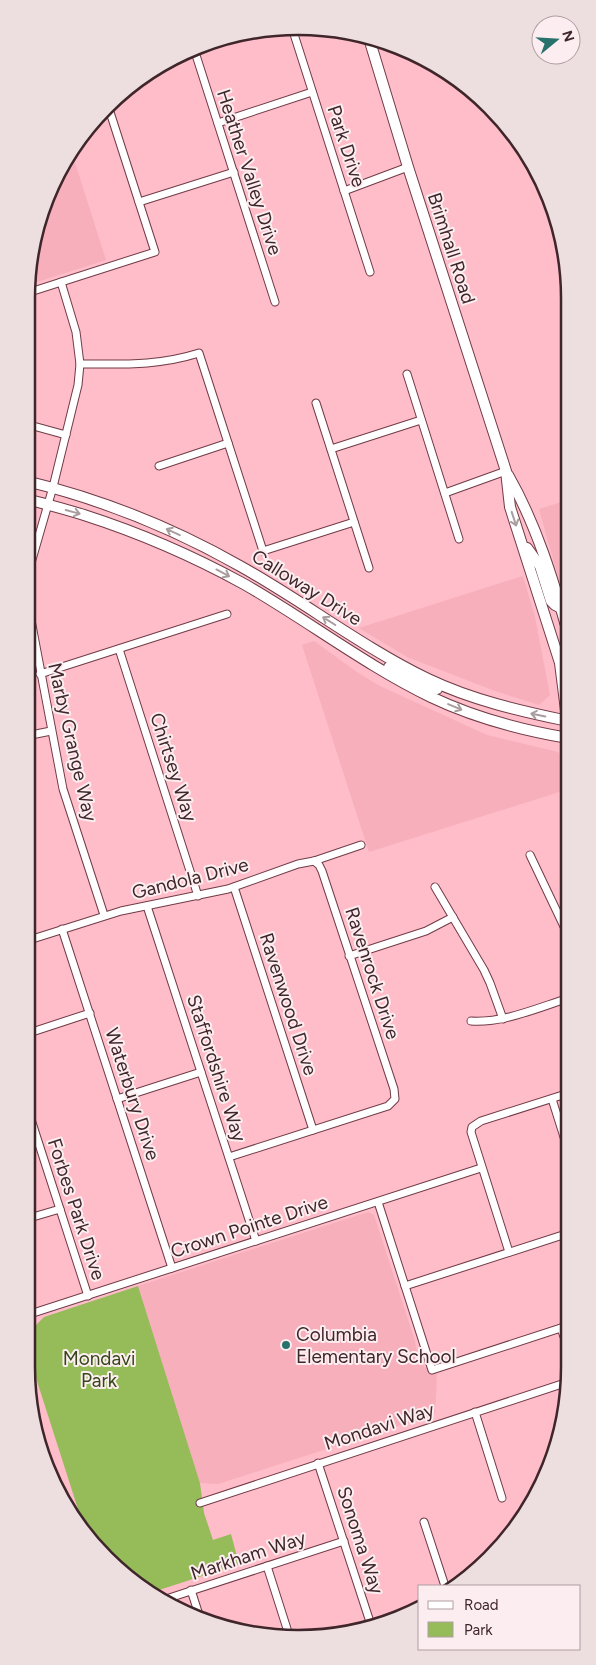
<svg xmlns="http://www.w3.org/2000/svg" width="596" height="1665" font-family="Figtree,sans-serif">
<style>
.built{fill:#f7afbc}
.green{fill:#95bc59}
.lines{fill:none;stroke-linecap:round;stroke-linejoin:round}
.street-casing{stroke:#713b47;stroke-width:9}
.secondary-casing{stroke:#713b47;stroke-width:12}
.street{stroke:#fff;stroke-width:7}
.secondary{stroke:#fff;stroke-width:10}
.oneway{stroke:#a99da0}
.poi-dot{fill:#29726c;stroke:#fceef0;stroke-width:2}
.labels{text-anchor:middle;stroke-width:4;stroke-linejoin:round;paint-order:stroke}
.street-label{font-size:19px;fill:#3f262b;stroke:#fceef0}
.poi-label{font-size:19px;fill:#3f262b;stroke:#fceef0;text-anchor:start}
.park-label{font-size:19px;fill:#344618;stroke:#fceef0}
.rim{fill:none;stroke:#3f262b;stroke-width:2.5}
</style>
<rect width="100%" height="100%" fill="#febdc8"/>
<g class="built">
<polygon points="72,153 106,260 28,285 35,228"/>
<polygon points="568,500 568,613 539,509"/>
<polygon points="523,576 535,617 550,695 539,705 495,691 407,657 359,628"/>
<polygon points="314,641 357,672 380,686 487,735 558,752 564,757 569,789 369,852 302,645"/>
<polygon points="368,1212 374,1215 415,1341 418,1358 424,1367 437,1374 435,1414 218,1484 200,1483 138,1286"/>
</g>
<polygon class="green" points="138,1286 200,1483 204,1513 213,1540 231,1534 239,1564 153,1592 94,1546 86,1534 36,1378 29,1380 26,1367 26,1329 36,1325 44,1317"/>
<g class="lines">
<defs>
<g id="street">
<polyline points="293,31 370,272"/>
<polyline points="195,52 275,302"/>
<polyline points="218,123 312,92"/>
<polyline points="344,191 408,167"/>
<polyline points="139,202 234,172"/>
<polyline points="61,282 76,332 80,364 78,385 53,487 31,563 28,588 28,604 63,789 104,915"/>
<polyline points="27,293 155,252 109,109"/>
<path d="M80,364C123,364 158,366 199,353L263,551L354,522"/>
<polyline points="407,374 459,539"/>
<polyline points="316,403 369,568"/>
<polyline points="26,424 66,435"/>
<polyline points="331,449 421,420"/>
<polyline points="159,466 228,443"/>
<polyline points="445,493 506,471"/>
<polyline points="119,649 198,896"/>
<polyline points="40,674 227,614"/>
<polyline points="26,736 51,731"/>
<polyline points="530,855 569,937"/>
<polyline points="234,887 313,1130"/>
<polyline points="435,887 484,970 490,983 503,1019"/>
<polyline points="147,906 256,1241"/>
<polyline points="62,929 172,1268"/>
<polyline points="26,941 121,911 228,889 298,864 314,861 361,845"/>
<polyline points="349,956 426,931 453,917"/>
<path d="M471,1021C504,1023 537,1008 569,998"/>
<polyline points="26,1034 90,1013"/>
<polyline points="117,1099 201,1072"/>
<polyline points="552,1099 569,1153"/>
<polyline points="26,1104 88,1296"/>
<polyline points="229,1157 388,1106 395,1099 394,1089 322,871 319,865 314,861"/>
<polyline points="378,1202 432,1370 570,1325"/>
<polyline points="26,1219 60,1209"/>
<polyline points="509,1252 471,1132 472,1127 481,1121 569,1093"/>
<polyline points="405,1286 569,1233"/>
<polyline points="27,1315 481,1168"/>
<polyline points="561,1328 570,1354"/>
<polyline points="475,1412 502,1498"/>
<polyline points="318,1463 372,1628"/>
<polyline points="200,1503 568,1382"/>
<polyline points="424,1522 445,1586"/>
<polyline points="267,1566 289,1635"/>
<polyline points="191,1590 200,1618"/>
<polyline points="163,1600 344,1541"/>
</g>
<g id="secondary">
<polyline points="368,35 408,167 506,471 510,507 560,663 568,726"/>
<path d="M508,475C536,524 553,579 568,633"/>
<path d="M26,481C101,499 173,528 240,566C303,601 362,647 428,679C472,700 520,711 568,721"/>
<path d="M26,499C46,504 65,509 84,515C140,533 193,556 244,584C307,620 365,665 431,697C475,718 521,730 568,738"/>
<polyline points="527,548 540,566 551,601 555,605 561,608"/>
<polyline points="389,667 423,684 437,689"/>
</g>
</defs>
<use href="#street" class="street-casing"/>
<use href="#secondary" class="secondary-casing"/>
<use href="#street" class="street"/>
<use href="#secondary" class="secondary"/>
</g>
<defs><path id="oneway-shaft" d="M-6 0H5M1.5-3L5.5 0L1.5 3" fill="none" stroke-width="1.6" stroke-linecap="round" stroke-linejoin="round" transform="scale(1.25)"/></defs>
<g class="oneway">
<use href="#oneway-shaft" transform="translate(73 512) rotate(15)"/>
<use href="#oneway-shaft" transform="translate(514 519) rotate(72)"/>
<use href="#oneway-shaft" transform="translate(173 532) rotate(-155)"/>
<use href="#oneway-shaft" transform="translate(223 573) rotate(28)"/>
<use href="#oneway-shaft" transform="translate(329 621) rotate(-148)"/>
<use href="#oneway-shaft" transform="translate(455 707) rotate(23)"/>
<use href="#oneway-shaft" transform="translate(538 715) rotate(-168)"/>
</g>
<circle class="poi-dot" cx="286" cy="1345" r="5"/>
<g class="labels">
<g class="street-label">
<text transform="translate(347 146) rotate(72)" y="7">Park Drive</text>
<text transform="translate(250 172) rotate(72)" y="7">Heather Valley Drive</text>
<text transform="translate(452 248) rotate(72)" y="7">Brimhall Road</text>
<text transform="translate(307 587) rotate(32)" y="7">Calloway Drive</text>
<text transform="translate(73 742) rotate(77)" y="7">Marby Grange Way</text>
<text transform="translate(174 767) rotate(72)" y="7">Chirtsey Way</text>
<text transform="translate(190 878) rotate(-14)" y="7">Gandola Drive</text>
<text transform="translate(373 973) rotate(72)" y="7">Ravenrock Drive</text>
<text transform="translate(289 1004) rotate(72)" y="7">Ravenwood Drive</text>
<text transform="translate(217 1068) rotate(72)" y="7">Staffordshire Way</text>
<text transform="translate(133 1094) rotate(72)" y="7">Waterbury Drive</text>
<text transform="translate(77 1209) rotate(72)" y="7">Forbes Park Drive</text>
<text transform="translate(249 1226) rotate(-18)" y="7">Crown Pointe Drive</text>
<text transform="translate(379 1426) rotate(-18)" y="7">Mondavi Way</text>
<text transform="translate(361 1540) rotate(72)" y="7">Sonoma Way</text>
<text transform="translate(248 1555) rotate(-18)" y="7">Markham Way</text>
</g>
<g class="poi-label">
<text x="296" y="1341">Columbia<tspan x="296" dy="22">Elementary School</tspan></text>
</g>
<g class="park-label">
<text x="99" y="1365">Mondavi<tspan x="99" dy="22">Park</tspan></text>
</g>
</g>
<path d="M0 0H596V1665H0ZM298 35H298A263 263 0 0 1 561 298V1367A263 263 0 0 1 298 1630H298A263 263 0 0 1 35 1367V298A263 263 0 0 1 298 35Z" fill="#eddee0" fill-rule="evenodd"/>
<path class="rim" d="M298 35H298A263 263 0 0 1 561 298V1367A263 263 0 0 1 298 1630H298A263 263 0 0 1 35 1367V298A263 263 0 0 1 298 35Z"/>
<rect x="418" y="1585" width="162" height="65" fill="#fceef0" stroke="#b09ea1"/>
<rect x="428" y="1601" width="25" height="8" fill="#ffffff" stroke="#b09ea1"/>
<text x="464" y="1610" font-size="15" fill="#3f262b">Road</text>
<rect x="428" y="1622" width="25" height="15" fill="#95bc59" stroke="#b09ea1"/>
<text x="464" y="1635" font-size="15" fill="#3f262b">Park</text>
<g transform="translate(556 40) rotate(72)"><circle r="24" fill="#fceef0" stroke="#b09ea1"/>
<path d="M0-4L9 19L0 12L-9 19Z" fill="#29726c"/>
<text y="-8" font-size="14" font-weight="bold" text-anchor="middle" fill="#3f262b">N</text>
</g>
</svg>
